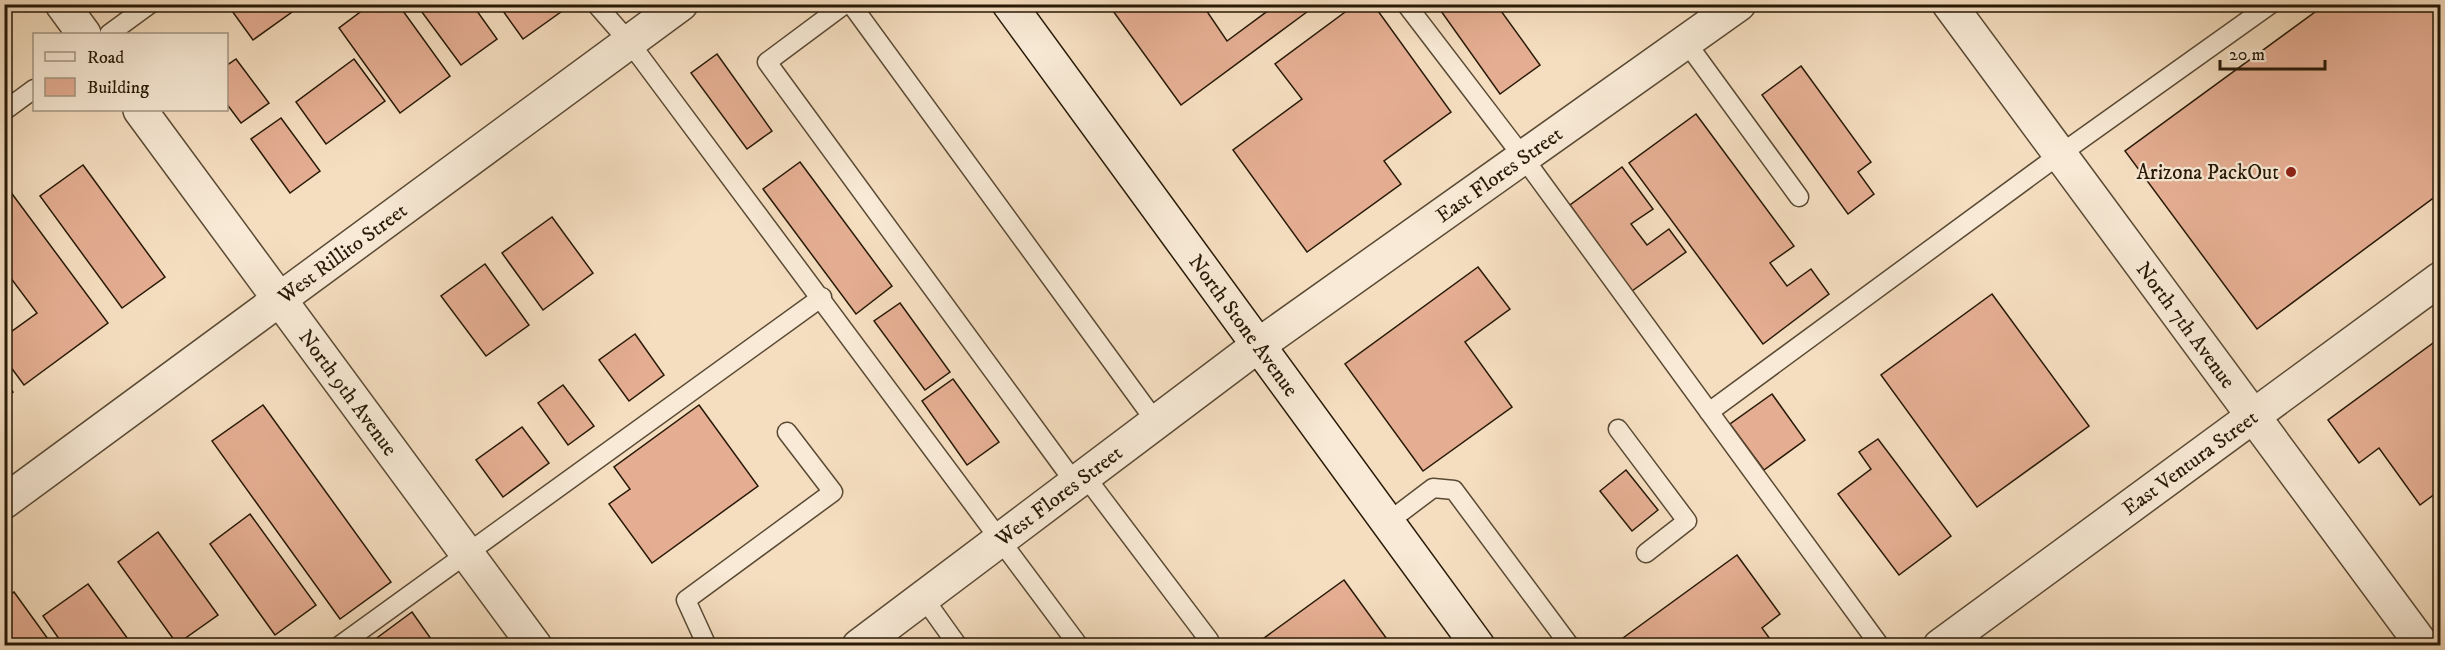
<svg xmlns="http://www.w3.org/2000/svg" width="2445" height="650" font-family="'IM FELL DW Pica',serif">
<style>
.building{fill:#e5ae93;stroke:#271906;stroke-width:1.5}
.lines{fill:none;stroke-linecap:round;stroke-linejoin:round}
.service-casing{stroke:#5a4a34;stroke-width:21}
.minor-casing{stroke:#5a4a34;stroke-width:36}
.secondary-casing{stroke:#271906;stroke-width:36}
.service{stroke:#f8ead6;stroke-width:18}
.minor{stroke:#f8ead6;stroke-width:33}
.secondary{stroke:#f8ead6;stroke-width:33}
.poi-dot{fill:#8f2418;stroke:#f8ead6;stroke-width:2}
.labels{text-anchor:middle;stroke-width:4.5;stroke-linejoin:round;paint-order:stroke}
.poi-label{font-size:21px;fill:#271906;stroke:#f8ead6;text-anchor:end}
.street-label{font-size:21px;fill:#271906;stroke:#f8ead6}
</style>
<rect width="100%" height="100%" fill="#f5dec0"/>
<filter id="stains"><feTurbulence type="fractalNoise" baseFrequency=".00333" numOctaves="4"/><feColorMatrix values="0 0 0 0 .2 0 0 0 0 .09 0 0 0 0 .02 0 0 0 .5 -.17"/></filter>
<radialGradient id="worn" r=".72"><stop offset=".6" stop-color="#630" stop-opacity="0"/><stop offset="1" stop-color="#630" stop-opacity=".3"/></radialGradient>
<g class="building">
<polygon points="227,4 287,4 292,12 253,40"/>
<polygon points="371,4 398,4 450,76 400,113 339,28"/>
<polygon points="416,4 472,4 497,39 461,65"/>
<polygon points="498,4 562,4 565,9 523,39"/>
<polygon points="1108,4 1202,4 1227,41 1277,4 1315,6 1181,105"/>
<polygon points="1356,4 1373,4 1451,112 1384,161 1401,184 1307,252 1233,150 1302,99 1275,64"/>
<polygon points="1436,4 1496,4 1540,65 1500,94"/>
<polygon points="2326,4 2440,4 2440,193 2257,329 2125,151"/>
<polygon points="717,54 772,131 747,149 691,73"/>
<polygon points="236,59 269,103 241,123 226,103 226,66"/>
<polygon points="354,59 385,101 326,144 296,102"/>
<polygon points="1801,66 1871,162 1858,172 1874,194 1848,214 1762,95"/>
<polygon points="1696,114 1794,246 1770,263 1787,286 1811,269 1829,294 1763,344 1629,163"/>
<polygon points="281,118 320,171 290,193 251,139"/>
<polygon points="800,162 892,286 856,314 763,189"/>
<polygon points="83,165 165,277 122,308 40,196"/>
<polygon points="1622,167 1653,209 1631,224 1647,245 1669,229 1686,252 1632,291 1570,205"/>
<polygon points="4,183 108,323 24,385 4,358 4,337 37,313 4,269"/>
<polygon points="552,217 593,273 543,310 502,253"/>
<polygon points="485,264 529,325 486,356 441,296"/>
<polygon points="1478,267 1510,309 1465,342 1512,407 1423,471 1345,364"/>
<polygon points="1992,294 2089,426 1977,507 1881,375"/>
<polygon points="900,303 950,372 925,390 874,321"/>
<polygon points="635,334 664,375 629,401 599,360"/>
<polygon points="2440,338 2440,490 2420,505 2379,448 2359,463 2328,420"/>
<polygon points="953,379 999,442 967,465 922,401"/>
<polygon points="4,381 13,392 4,398"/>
<polygon points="563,385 594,426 568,445 538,403"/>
<polygon points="1772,394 1805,440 1764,470 1730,424"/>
<polygon points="263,405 391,582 340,619 212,441"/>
<polygon points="699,405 758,486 652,563 609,504 630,489 614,467"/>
<polygon points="522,427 549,463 503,497 476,460"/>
<polygon points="1878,439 1951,536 1899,575 1838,494 1871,469 1859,452"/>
<polygon points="1626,470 1658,510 1632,531 1600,491"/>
<polygon points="250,514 316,605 275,635 210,544"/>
<polygon points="158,532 218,615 177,644 118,562"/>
<polygon points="1737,555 1780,614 1762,628 1775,646 1612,646"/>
<polygon points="1344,580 1392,646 1253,646"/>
<polygon points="88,584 133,646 64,646 43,616"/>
<polygon points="14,592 53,646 4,646 4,598"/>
<polygon points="412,612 436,646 366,646"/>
</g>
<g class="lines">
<defs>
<g id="service">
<polyline points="596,4 630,43 1079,646"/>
<polyline points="845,4 767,62 1075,483"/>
<polyline points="851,4 1156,422"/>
<polyline points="1406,4 1523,157 1880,646"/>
<polyline points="109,34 150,4"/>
<polyline points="1686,42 1799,197"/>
<polyline points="4,111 34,89"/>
<polyline points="1709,412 2059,155 2271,4"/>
<polyline points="1618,429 1687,521 1646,553"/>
<polyline points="1085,476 1209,640"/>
<polyline points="1388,522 1433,488 1454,490 1570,646"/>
<polyline points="923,597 958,646"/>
<polyline points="339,646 822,297"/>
<polyline points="707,646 686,600 833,492 787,432"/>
</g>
<g id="minor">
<polyline points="62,4 84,34"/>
<path id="s1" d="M1949,4L2423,646"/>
<path id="s2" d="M140,110L535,646"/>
<path id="s3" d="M4,502L681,4"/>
<path id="s4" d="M859,646L1260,344L1739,4"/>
<path id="s5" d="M1940,646L2440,279"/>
</g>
<g id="secondary">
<path id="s6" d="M1009,4L1478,646"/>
</g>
</defs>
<use href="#service" class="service-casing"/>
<use href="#minor" class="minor-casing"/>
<use href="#secondary" class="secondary-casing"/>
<use href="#service" class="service"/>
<use href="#minor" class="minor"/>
<use href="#secondary" class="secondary"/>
</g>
<circle class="poi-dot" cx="2291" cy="172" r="6"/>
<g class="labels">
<g class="poi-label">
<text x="2279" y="179">Arizona PackOut</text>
</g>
<g class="street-label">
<text dy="7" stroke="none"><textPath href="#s4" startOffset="795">East Flores Street</textPath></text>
<text dy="7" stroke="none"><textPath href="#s3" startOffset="420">West Rillito Street</textPath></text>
<text dy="7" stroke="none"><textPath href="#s6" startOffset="398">North Stone Avenue</textPath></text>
<text dy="7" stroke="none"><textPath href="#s1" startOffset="399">North 7th Avenue</textPath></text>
<text dy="7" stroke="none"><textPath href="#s2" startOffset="351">North 9th Avenue</textPath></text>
<text dy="7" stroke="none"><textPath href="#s5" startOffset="310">East Ventura Street</textPath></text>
<text dy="7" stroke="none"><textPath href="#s4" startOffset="250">West Flores Street</textPath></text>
</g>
</g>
<rect width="2445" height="650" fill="none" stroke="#f5dec0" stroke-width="24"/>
<rect x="6" y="6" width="2433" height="638" fill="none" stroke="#271906" stroke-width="3"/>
<rect x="12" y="12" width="2421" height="626" fill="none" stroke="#271906" stroke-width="1.5"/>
<rect x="33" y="33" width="195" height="78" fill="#f8ead6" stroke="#a49683" stroke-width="1.5"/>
<rect x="45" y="52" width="30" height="9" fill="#f8ead6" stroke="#a49683" stroke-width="1.5"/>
<text x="87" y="63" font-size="18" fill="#271906">Road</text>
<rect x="45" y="78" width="30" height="18" fill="#e5ae93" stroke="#a49683" stroke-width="1.5"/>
<text x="87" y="93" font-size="18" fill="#271906">Building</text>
<path d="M2220 60v9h105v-9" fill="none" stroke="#271906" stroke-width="3"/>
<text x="2229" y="60" font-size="18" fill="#271906" stroke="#f8ead6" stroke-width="4.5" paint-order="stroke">20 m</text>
<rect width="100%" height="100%" filter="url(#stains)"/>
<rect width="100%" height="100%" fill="url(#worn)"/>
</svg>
